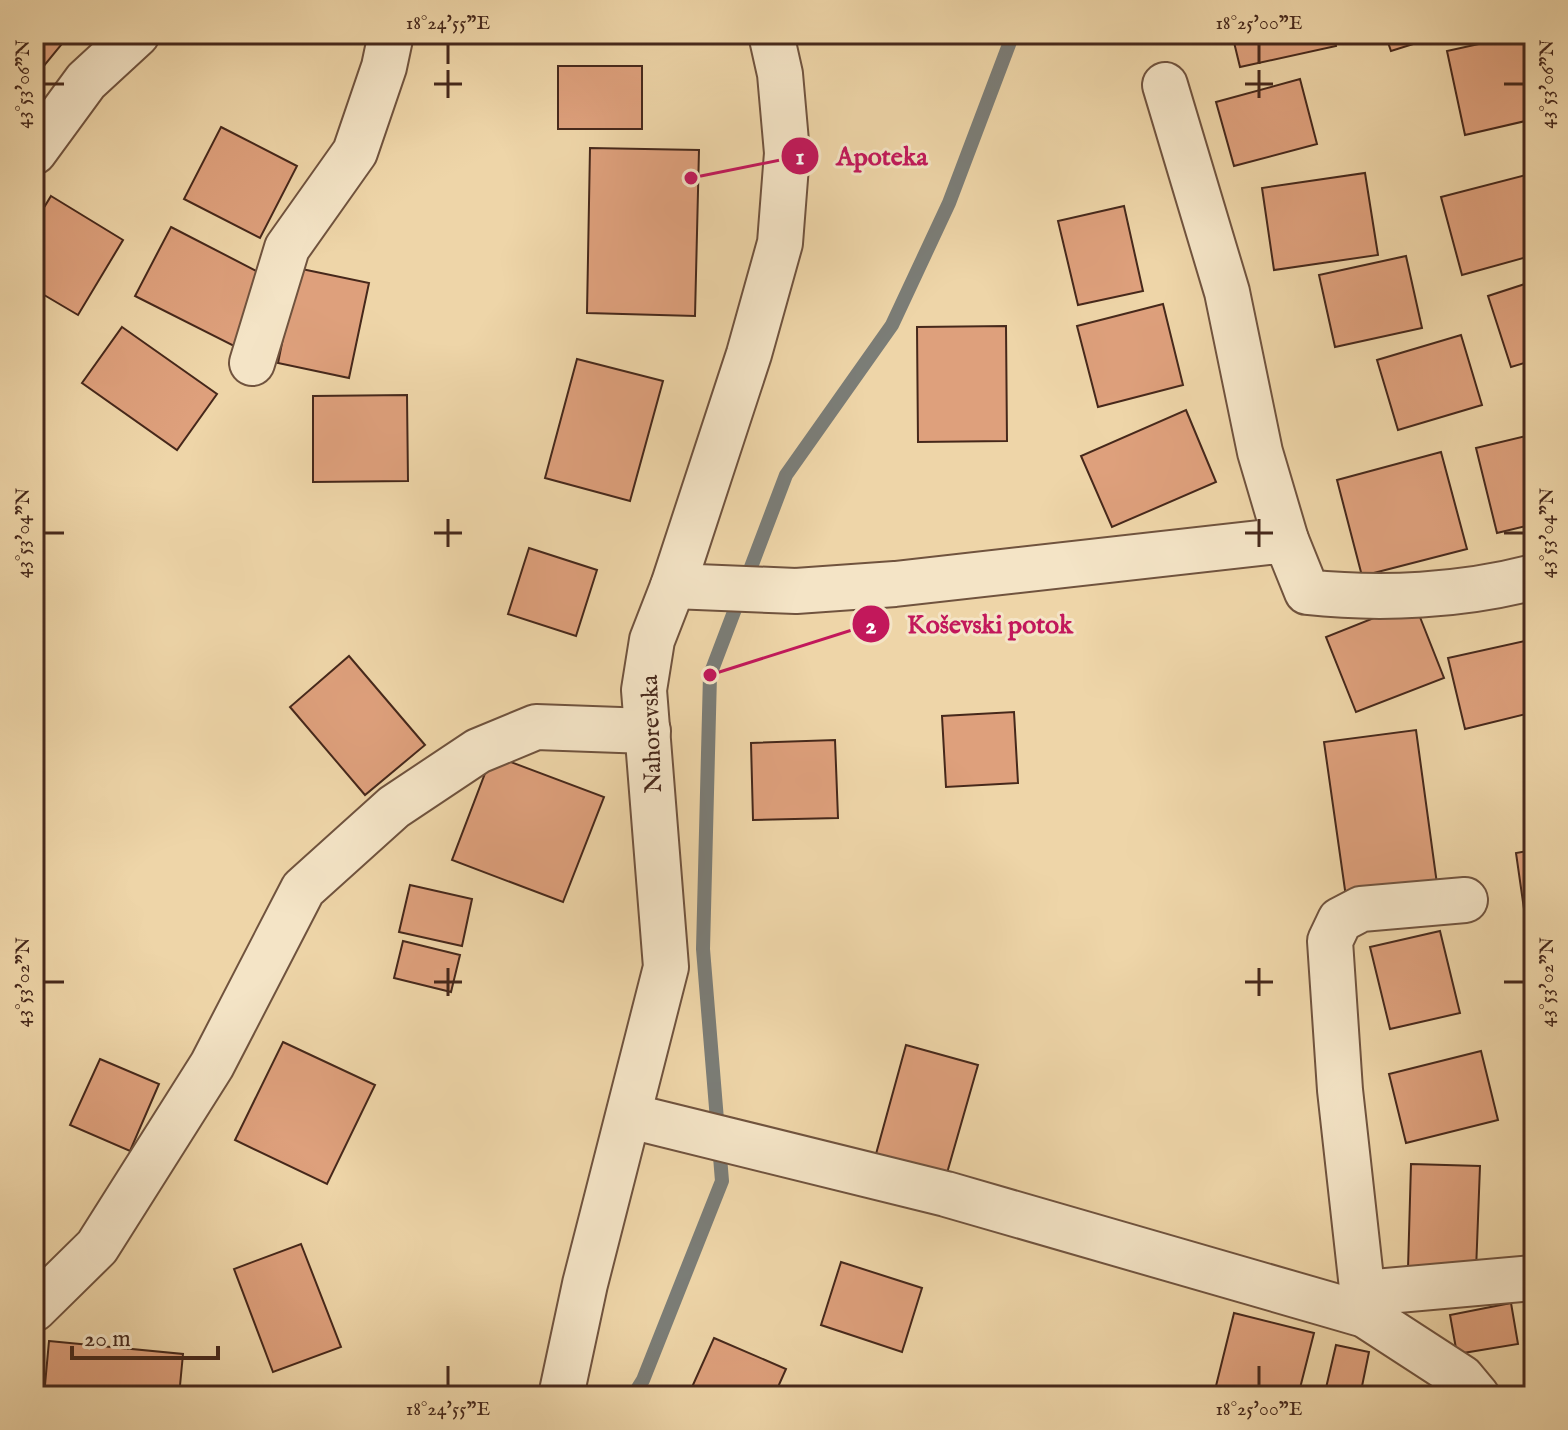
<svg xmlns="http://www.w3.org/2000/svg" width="1568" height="1430" font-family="'IM FELL English',serif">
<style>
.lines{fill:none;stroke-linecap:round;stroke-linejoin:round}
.stream{stroke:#7b7d77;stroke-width:14}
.building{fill:#dea07c;stroke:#46281b;stroke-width:2}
.minor-casing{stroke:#70533e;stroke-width:48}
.tertiary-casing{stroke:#70533e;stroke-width:48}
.minor{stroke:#f4e4c6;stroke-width:44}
.tertiary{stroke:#f4e4c6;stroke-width:44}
.ticks{fill:none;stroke:#46281b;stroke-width:3}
.labels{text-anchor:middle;stroke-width:6;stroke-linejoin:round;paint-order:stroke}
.street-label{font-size:24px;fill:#46281b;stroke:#f4e4c6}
.leader{fill:none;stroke:#c2185b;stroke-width:3}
.callout-dot{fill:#c2185b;stroke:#f4e4c6;stroke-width:3}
.mark-label{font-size:24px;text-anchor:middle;font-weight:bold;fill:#fff}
.callout-label{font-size:26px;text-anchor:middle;font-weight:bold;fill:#c2185b;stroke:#f4e4c6;stroke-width:6;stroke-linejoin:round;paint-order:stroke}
.neatline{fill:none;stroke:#46281b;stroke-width:3}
.ticks-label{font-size:20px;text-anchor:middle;fill:#46281b}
</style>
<rect width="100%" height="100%" fill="#eed5a8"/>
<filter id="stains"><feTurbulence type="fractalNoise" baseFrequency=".0025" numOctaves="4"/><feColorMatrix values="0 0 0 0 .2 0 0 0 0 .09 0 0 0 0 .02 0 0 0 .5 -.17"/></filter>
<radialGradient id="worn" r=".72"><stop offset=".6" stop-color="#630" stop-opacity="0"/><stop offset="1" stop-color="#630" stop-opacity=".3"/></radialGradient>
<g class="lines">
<polyline class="stream" points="633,1396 643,1380 722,1181 703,949 710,675 786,475 892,325 949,203 1013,34"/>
</g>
<g class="building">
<polygon points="34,34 60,34 66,39 34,78"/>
<polygon points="1232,34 1334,34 1336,46 1240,67"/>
<polygon points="1385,34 1445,34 1391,51"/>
<polygon points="1524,34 1534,34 1534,119 1465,135 1447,51"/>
<rect x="558" y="66" width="84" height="63"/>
<polygon points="1300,79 1317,144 1234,166 1216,102"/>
<polygon points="221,127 297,166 260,238 184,199"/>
<polygon points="590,148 699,150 695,316 587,313"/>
<polygon points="1365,173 1378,255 1274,270 1262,188"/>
<polygon points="1534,173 1534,255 1462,275 1441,197"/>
<polygon points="51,196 123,240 78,315 34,289 34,224"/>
<polygon points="1124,206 1143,291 1078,305 1058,221"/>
<polygon points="171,227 270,278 234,346 135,296"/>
<polygon points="1406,256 1422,328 1335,347 1319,275"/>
<polygon points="297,268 369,283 349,378 278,363"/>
<polygon points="1534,281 1534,360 1511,367 1488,296"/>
<polygon points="1163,304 1183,385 1098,407 1077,326"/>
<polygon points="1006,326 1007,441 918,442 917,327"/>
<polygon points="122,327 217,394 177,450 82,383"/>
<polygon points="1461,335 1482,405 1398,430 1377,360"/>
<polygon points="577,359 663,381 630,501 545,478"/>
<polygon points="407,395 408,481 313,482 313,396"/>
<polygon points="1186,410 1216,482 1112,527 1081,456"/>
<polygon points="1534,434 1534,524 1497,533 1476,448"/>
<polygon points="1441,452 1467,549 1362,576 1337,480"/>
<polygon points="529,548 597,570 576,636 508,614"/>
<polygon points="1414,602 1444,678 1356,712 1326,637"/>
<polygon points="1534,639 1534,712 1465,729 1448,658"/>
<polygon points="349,656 425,745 365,795 290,707"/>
<polygon points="1014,712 1018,783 946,787 942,716"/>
<polygon points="1416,730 1437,884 1346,897 1324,742"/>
<polygon points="835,740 838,818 753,820 751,743"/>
<polygon points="492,755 604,797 563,902 452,860"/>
<polygon points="1534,850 1534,922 1526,923 1516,853"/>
<polygon points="410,885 472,899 462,946 399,932"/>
<polygon points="1440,931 1460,1013 1390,1029 1370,947"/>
<polygon points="403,941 460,955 451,992 394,978"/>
<polygon points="1529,960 1534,960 1534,1039 1531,1039"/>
<polygon points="283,1042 375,1085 327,1184 235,1140"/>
<polygon points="906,1045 978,1065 947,1173 876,1154"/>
<polygon points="1481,1051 1498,1120 1406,1143 1389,1074"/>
<polygon points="100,1059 159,1084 130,1151 70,1125"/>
<polygon points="1411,1164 1480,1166 1476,1271 1408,1269"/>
<polygon points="1534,1183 1534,1261 1533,1261 1526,1184"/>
<polygon points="301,1244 341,1347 273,1372 234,1269"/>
<polygon points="841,1262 922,1288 902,1352 821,1325"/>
<polygon points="1511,1303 1518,1344 1457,1354 1450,1315"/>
<polygon points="1234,1313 1314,1333 1298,1396 1240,1396 1215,1390"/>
<polygon points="714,1338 786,1369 774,1396 688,1396"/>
<polygon points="49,1341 183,1354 179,1396 44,1396"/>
<polygon points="1336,1345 1369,1352 1360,1396 1326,1388"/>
<polygon points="1460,1392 1460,1396 1378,1396 1378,1393"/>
</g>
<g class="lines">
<defs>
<g id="minor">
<polyline points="1165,85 1227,292 1260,452 1286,540"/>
<polyline points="34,152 86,81 137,34"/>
<polyline points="252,363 287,248 355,152 384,67 391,34"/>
<path d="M673,586L796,591L895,584L1286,540L1307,592C1381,600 1462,596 1534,577"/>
<polyline points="630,1116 946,1194 1365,1315 1462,1378 1477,1396"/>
<polyline points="1364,1293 1534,1278"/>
<polyline points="34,1309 97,1247 212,1065 303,889 394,807 478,751 536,727 648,731"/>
<polyline points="1365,1315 1340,1090 1330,941 1340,920 1361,909 1465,900"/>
</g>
<polyline id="tertiary" points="561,1396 585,1284 666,967 644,690 652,640 673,586 749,354 780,243 787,153 780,74 771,34"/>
</defs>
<use href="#minor" class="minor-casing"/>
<use href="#tertiary" class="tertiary-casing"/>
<use href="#minor" class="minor"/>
<use href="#tertiary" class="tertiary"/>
</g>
<path class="ticks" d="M448,44V64M1259,44V64M448,70V98M1259,70V98M44,84H64M434,84H462M1245,84H1273M1504,84H1524M448,519V547M1259,519V547M44,533H64M434,533H462M1245,533H1273M1504,533H1524M448,968V996M1259,968V996M44,982H64M434,982H462M1245,982H1273M1504,982H1524M448,1366V1386M1259,1366V1386"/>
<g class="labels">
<g class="street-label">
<text transform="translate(651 734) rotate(-92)" y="8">Nahorevska</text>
</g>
</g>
<path class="leader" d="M691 178L800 156M710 675L871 624"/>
<g class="callout-dot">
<circle cx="691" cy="178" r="8"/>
<circle cx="710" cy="675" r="8"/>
<circle cx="800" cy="156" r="20"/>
<circle cx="871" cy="624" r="20"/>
</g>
<g class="mark-label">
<text x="800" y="164">1</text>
<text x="871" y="633">2</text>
</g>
<g class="callout-label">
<text x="882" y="165">Apoteka</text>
<text x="990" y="633">Koševski potok</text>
</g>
<rect width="1568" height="1430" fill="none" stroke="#eed5a8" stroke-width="88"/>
<path d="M72 1346v12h146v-12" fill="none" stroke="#46281b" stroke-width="4"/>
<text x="84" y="1346" font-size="24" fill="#46281b" stroke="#f4e4c6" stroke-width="6" paint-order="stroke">20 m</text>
<rect x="44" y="44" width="1480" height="1342" class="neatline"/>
<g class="ticks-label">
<text x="448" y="29">18°24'55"E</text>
<text x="1259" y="29">18°25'00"E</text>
<text transform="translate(22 84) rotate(-90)" y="7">43°53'06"N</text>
<text transform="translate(1546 84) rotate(-90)" y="7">43°53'06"N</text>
<text transform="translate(22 533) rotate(-90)" y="7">43°53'04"N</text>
<text transform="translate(1546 533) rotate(-90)" y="7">43°53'04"N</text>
<text transform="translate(22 982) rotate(-90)" y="7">43°53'02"N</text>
<text transform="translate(1546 982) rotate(-90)" y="7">43°53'02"N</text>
<text x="448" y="1415">18°24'55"E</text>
<text x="1259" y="1415">18°25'00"E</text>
</g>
<rect width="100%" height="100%" filter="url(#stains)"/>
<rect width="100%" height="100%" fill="url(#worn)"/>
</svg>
